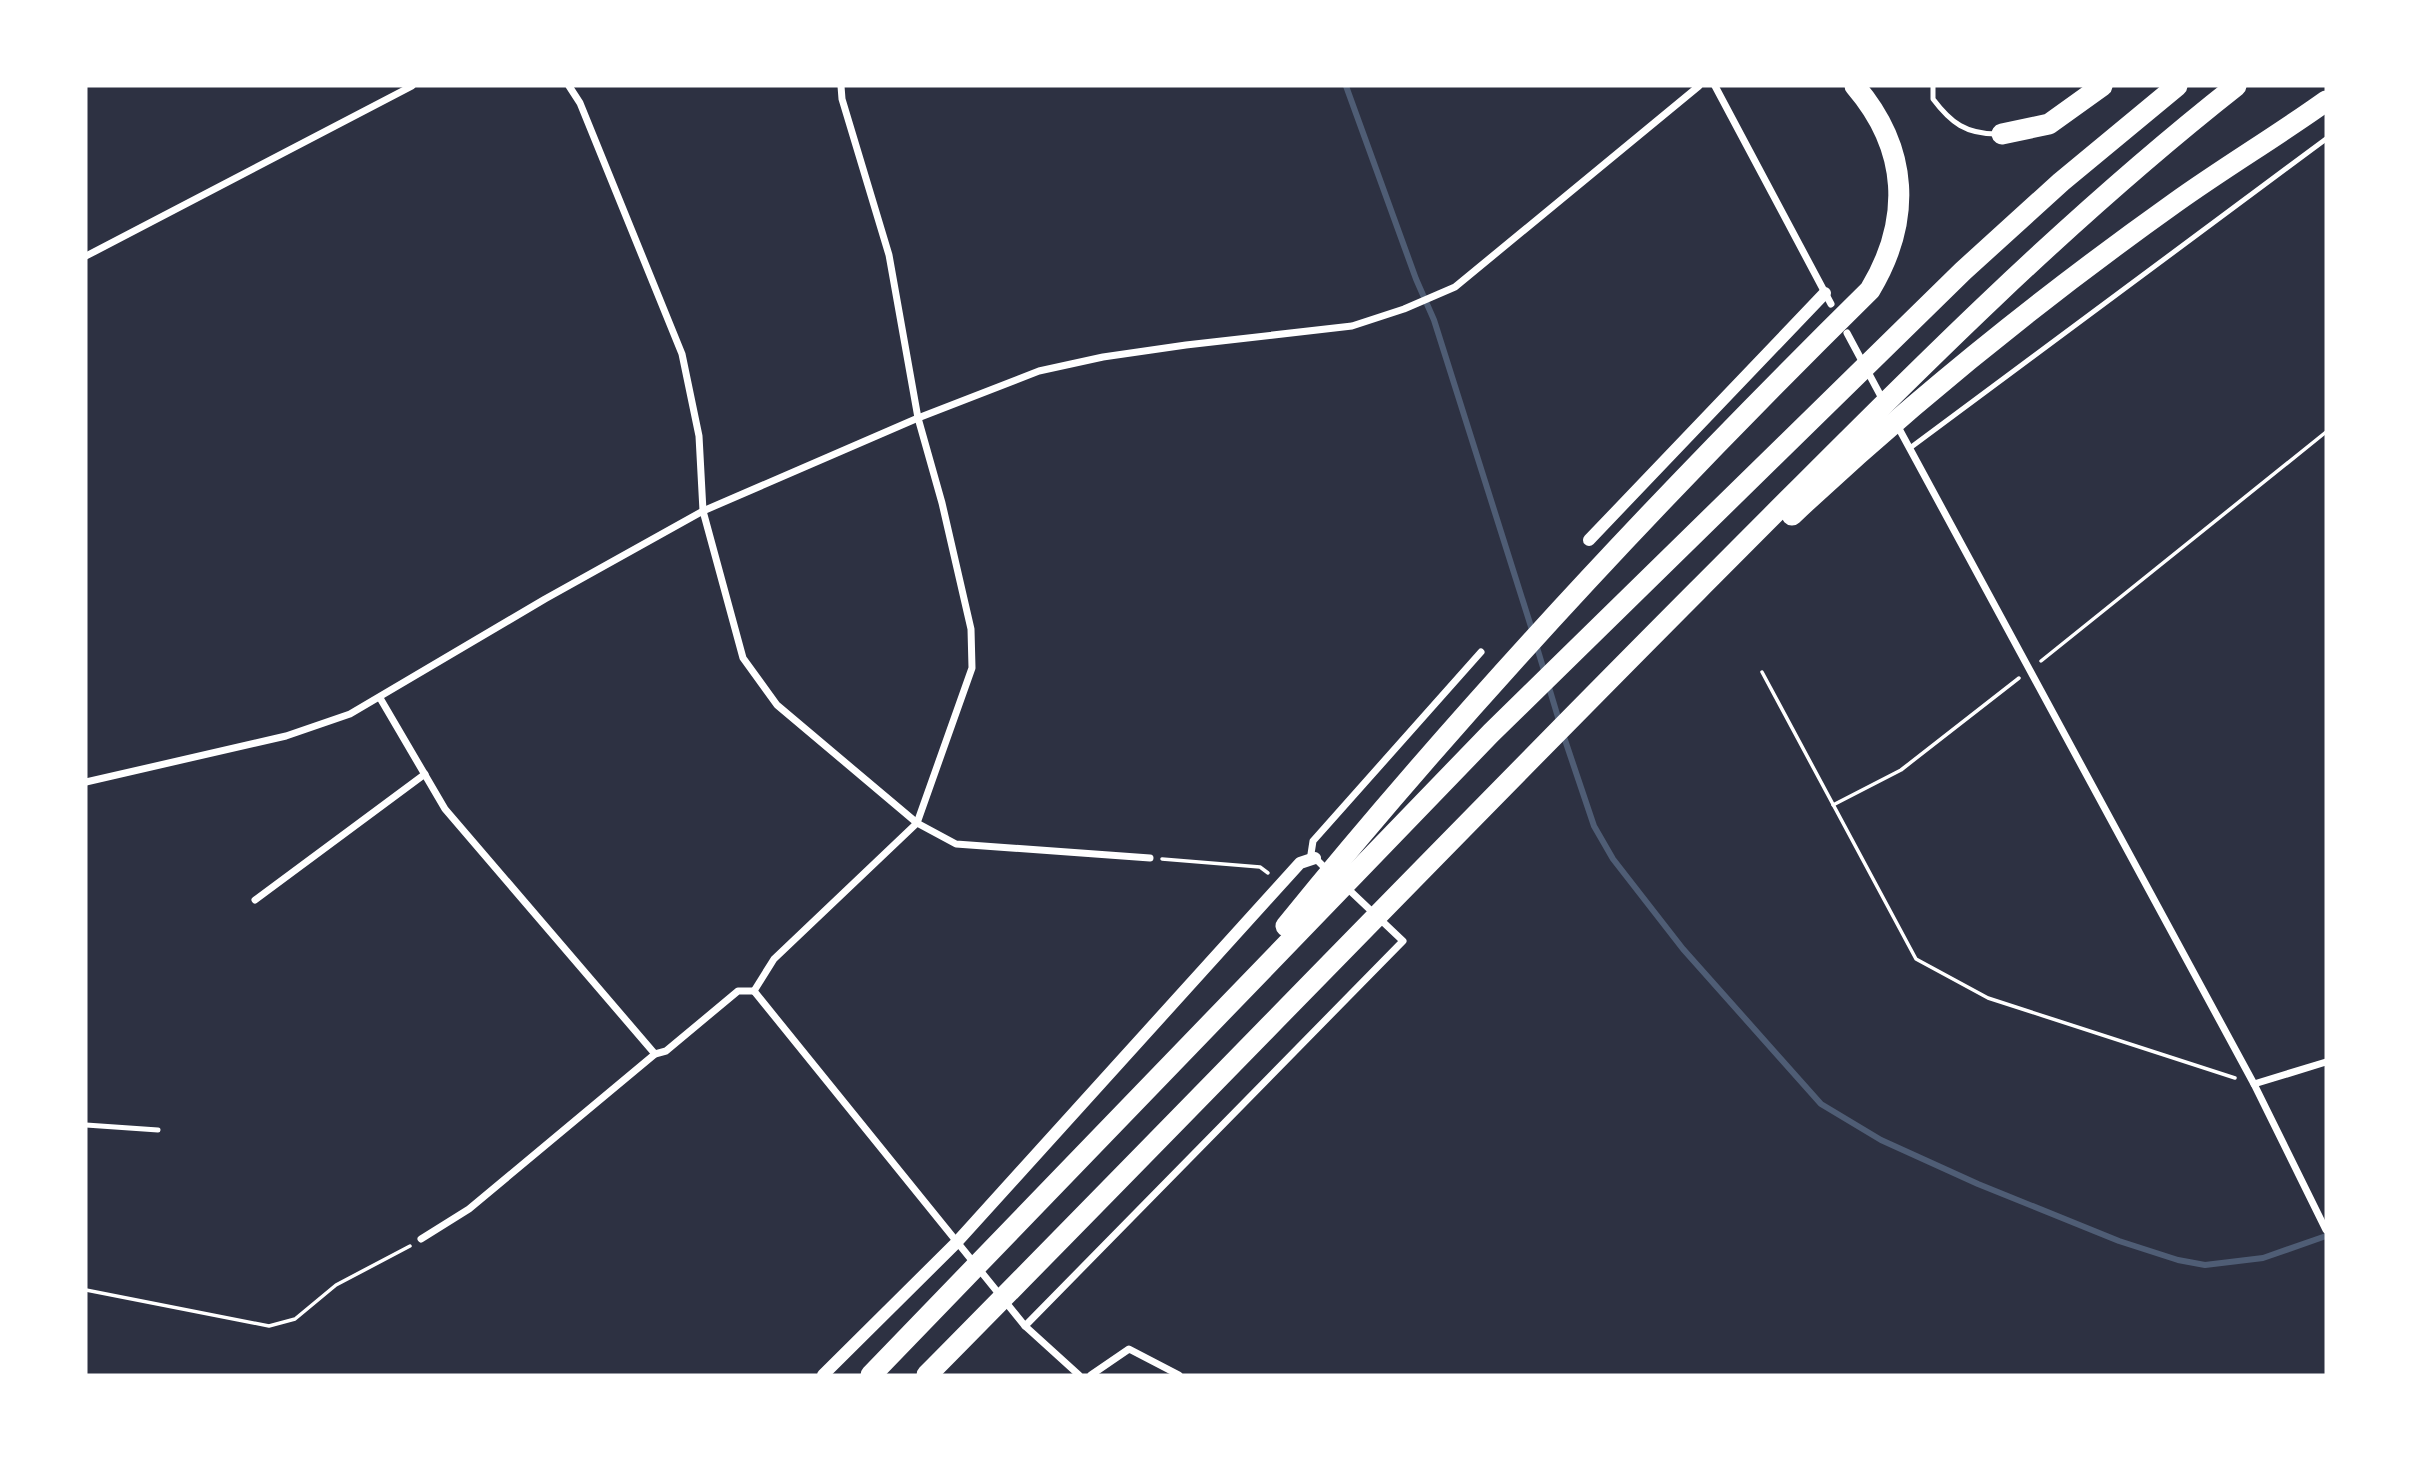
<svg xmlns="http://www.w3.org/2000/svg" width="2412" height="1461" font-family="'Sofia Sans Condensed',sans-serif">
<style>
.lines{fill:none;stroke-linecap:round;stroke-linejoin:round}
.stream{stroke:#4f5d75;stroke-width:6}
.path{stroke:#fff;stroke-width:3.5}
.service{stroke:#fff;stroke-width:5}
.minor{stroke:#fff;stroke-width:7}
.tertiary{stroke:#fff;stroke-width:12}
.motorway{stroke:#fff;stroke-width:21}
</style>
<rect width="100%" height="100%" fill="#2d3142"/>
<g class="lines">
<g class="stream">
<polyline points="1346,86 1416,279 1434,320 1533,633"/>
<polyline points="1536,644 1545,674"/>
<polyline points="1548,684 1560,724"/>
<polyline points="1563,734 1594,826 1613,859 1683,949 1821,1104 1881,1140 1978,1184 2119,1241 2178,1260 2205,1265 2263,1258 2326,1236"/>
</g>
<g class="path">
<polyline points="2041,661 2326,432"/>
<polyline points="1762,672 1916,959 1988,998 2235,1078"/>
<polyline points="1833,805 1901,770 2019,678"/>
<polyline points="1162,859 1260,867 1268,873"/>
<polyline points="86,1290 269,1326 295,1319 336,1285 410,1246"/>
</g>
<g class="service">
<path d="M1933,86V99C1951,123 1966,134 1997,134"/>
<polyline points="1910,448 2326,139"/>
<polyline points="86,1125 158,1130"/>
</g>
<g class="minor">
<polyline points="569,86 580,103 682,354 699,436 703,511 743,658 777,705 917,823 956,844 1150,858"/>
<polyline points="1715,86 1831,304"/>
<polyline points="86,256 412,86"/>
<polyline points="1847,333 1884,402"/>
<polyline points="1897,425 2254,1084 2326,1230"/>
<polyline points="380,698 445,809 655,1054"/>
<polyline points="86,782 286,736 350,714 545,599 703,511 918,418 1039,371 1103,357 1186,345 1352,326 1404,309 1455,287 1699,86"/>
<polyline points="1328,871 1311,854 1313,841 1481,652"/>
<polyline points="255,900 425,774"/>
<polyline points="754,991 774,959 917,823 972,668 971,629 942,503 918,418 889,255 842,99 841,86"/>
<polyline points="754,991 1025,1326 1079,1375"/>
<polyline points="2254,1084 2326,1062"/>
<polyline points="421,1239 469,1209 655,1054 666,1051 738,991 754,991"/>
<polyline points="1025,1326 1403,941 1345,886"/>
<polyline points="1091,1375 1129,1349 1179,1375"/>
</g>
<g class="tertiary">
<polyline points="1589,540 1825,293"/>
<polyline points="823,1375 956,1243 1300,863 1315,858"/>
</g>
<g class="motorway">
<polyline points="2002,134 2049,124 2102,86"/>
<path d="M1792,515C1912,402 2041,298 2176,202C2225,167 2277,136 2326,101"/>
<path d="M1286,926C1468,702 1664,493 1870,290C1912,220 1909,149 1855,86"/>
<polyline points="871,1375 1491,733 1963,271 2061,182 2177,86"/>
<path d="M927,1375C1185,1114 1439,850 1697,591C1871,417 2043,238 2236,86"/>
</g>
</g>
<rect width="2412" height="1461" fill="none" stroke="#ffffff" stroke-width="175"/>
</svg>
